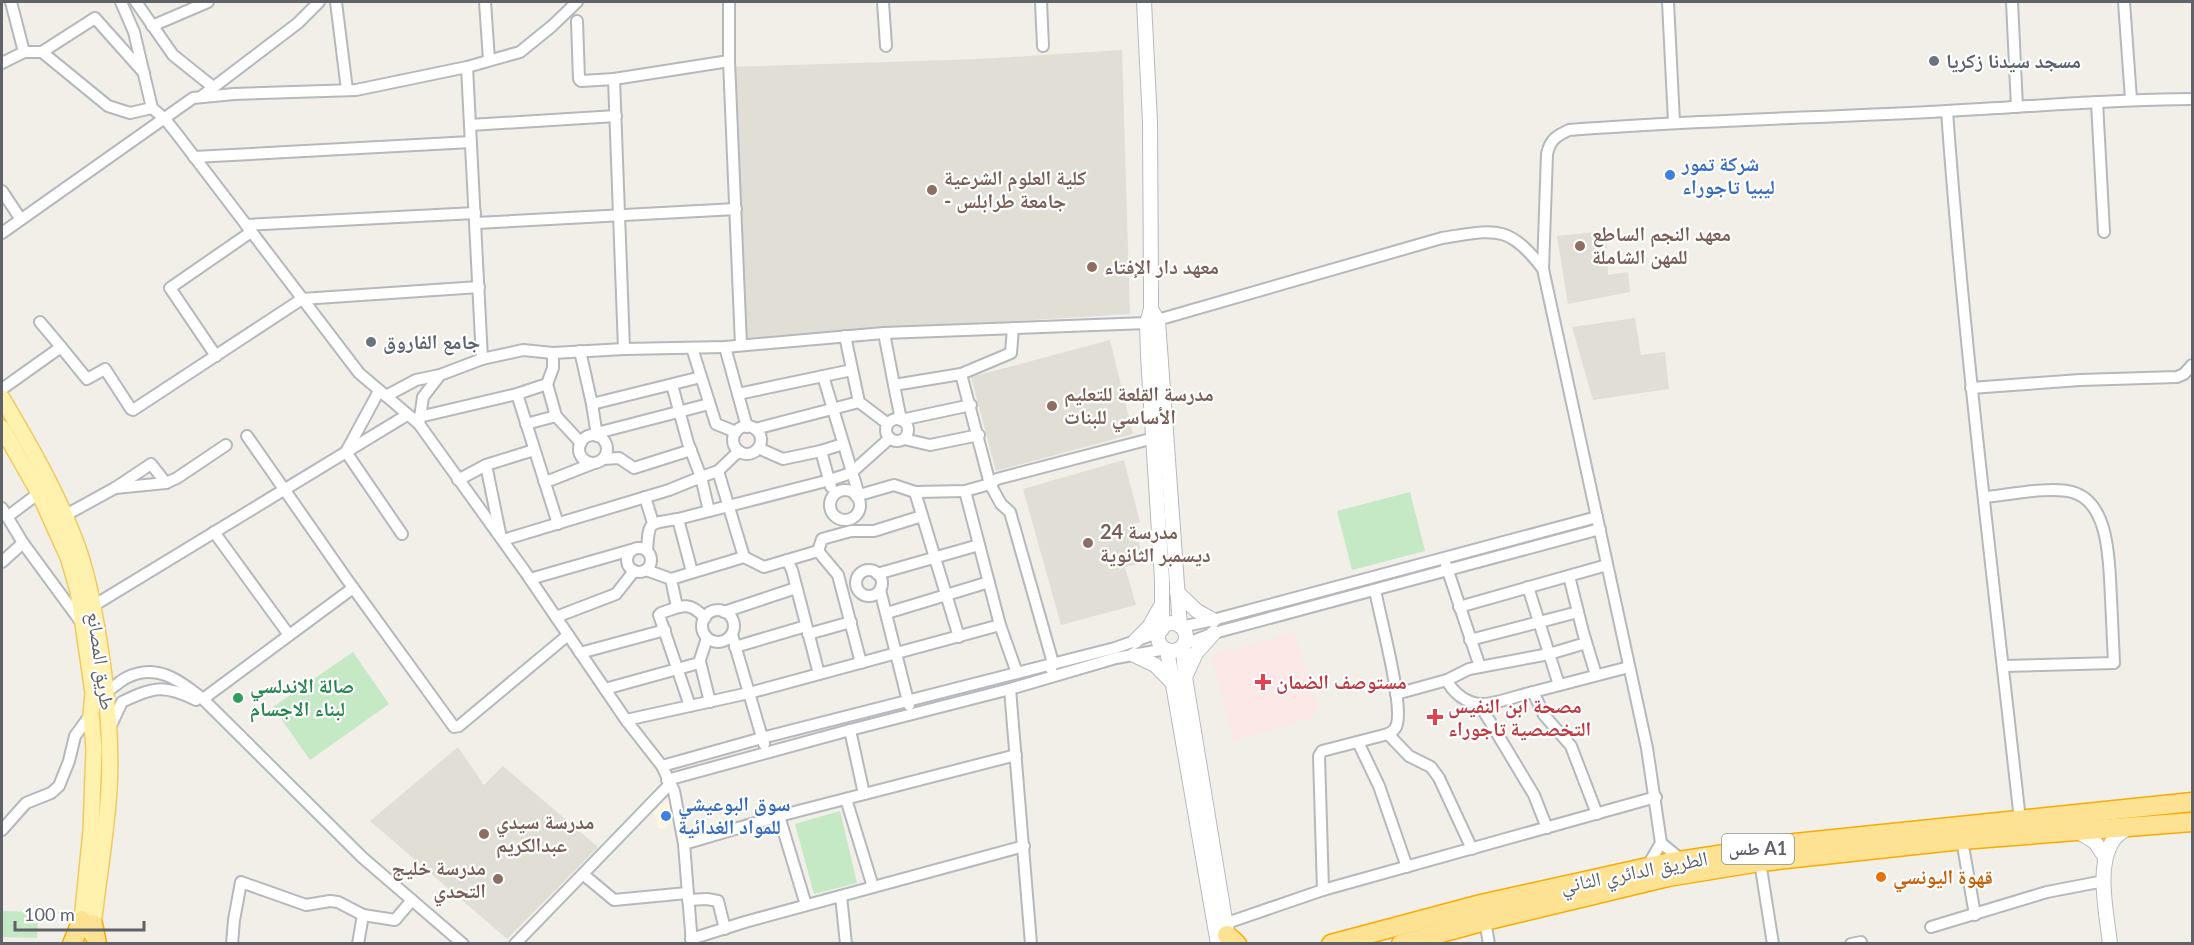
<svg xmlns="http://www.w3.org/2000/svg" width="2194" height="945" font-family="Lato,'Noto Naskh Arabic',sans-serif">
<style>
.commercial{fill:#fef7e0}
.education{fill:#e1ded6}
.medical{fill:#fce8e6}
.green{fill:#c5e8c5}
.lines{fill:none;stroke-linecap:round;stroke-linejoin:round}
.street-casing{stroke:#b5b8bc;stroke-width:14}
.secondary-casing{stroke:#b6babf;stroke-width:16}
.primary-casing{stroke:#f2c960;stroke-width:18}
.highway-casing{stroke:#f9ab00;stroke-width:21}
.street{stroke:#fff;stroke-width:10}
.secondary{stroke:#fff;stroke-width:14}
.primary{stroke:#fff2af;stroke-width:15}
.highway{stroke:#fde293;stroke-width:18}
.worship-dot{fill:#6b7280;stroke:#fff;stroke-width:2}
.shop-dot{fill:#3f7fe0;stroke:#fff;stroke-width:2}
.education-dot{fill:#8d6e63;stroke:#fff;stroke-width:2}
.health-dot{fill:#e0444e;stroke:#fff;stroke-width:2}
.leisure-dot{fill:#2e9e5b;stroke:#fff;stroke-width:2}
.food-dot{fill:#e8710a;stroke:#fff;stroke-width:2}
.labels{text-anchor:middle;stroke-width:4.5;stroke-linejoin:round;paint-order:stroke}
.shield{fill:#fff;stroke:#8f9295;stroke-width:1.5}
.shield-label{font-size:18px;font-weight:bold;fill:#5f6368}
.worship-label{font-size:20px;font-weight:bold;fill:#5b616d;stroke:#fff;text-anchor:start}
.shop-label{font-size:20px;font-weight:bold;fill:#366cbe;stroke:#fff;text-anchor:start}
.education-label{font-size:20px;font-weight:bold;fill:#785e54;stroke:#fff;text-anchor:start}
.street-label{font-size:20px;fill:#5f6368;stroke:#fff}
.health-label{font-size:20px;font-weight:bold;fill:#be3a42;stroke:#fff;text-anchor:start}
.leisure-label{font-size:20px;font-weight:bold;fill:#27864d;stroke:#fff;text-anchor:start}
.food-label{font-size:20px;font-weight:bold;fill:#c56008;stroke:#fff;text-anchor:start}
</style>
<rect width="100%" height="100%" fill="#f1efe8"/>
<polygon class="commercial" points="670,798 678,822 666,825 667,828 659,829 654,812"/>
<g class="education">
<polygon points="1122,50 1130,314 744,338 732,67 978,59"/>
<polygon points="1606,231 1608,275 1628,272 1630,292 1568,304 1557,236"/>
<polygon points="1635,318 1641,355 1665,352 1669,389 1593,400 1572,327"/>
<polygon points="1110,340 1133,434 996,471 971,377"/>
<polygon points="1124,460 1140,522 1134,524 1144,562 1125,567 1136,605 1061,625 1023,489"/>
<polygon points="458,747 484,785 503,766 598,847 507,939 370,821"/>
</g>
<polygon class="medical" points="1294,633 1318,708 1317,716 1233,741 1211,655"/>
<g class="green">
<polygon points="1410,492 1425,551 1352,570 1337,511"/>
<polygon points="353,652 389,704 310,760 273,707"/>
<polygon points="840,811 857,883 814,894 795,824"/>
<polygon points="2,911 38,912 37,938 2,937"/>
</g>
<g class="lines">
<defs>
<g id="street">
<polyline points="11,2 24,52"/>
<polyline points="121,2 134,32 152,108 165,119 180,138 359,373 419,424 526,573 626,720 662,766 674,791 684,844 692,944"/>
<polyline points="136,2 173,55 213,87"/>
<polyline points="336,2 347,90"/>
<polyline points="485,2 489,60"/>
<polyline points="729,2 729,61 741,345"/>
<polyline points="883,2 886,46"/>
<polyline points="1041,2 1043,46"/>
<polyline points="1668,2 1674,122"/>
<polyline points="2012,2 2017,107"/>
<polyline points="2124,2 2131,99"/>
<polyline points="577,21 579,79 581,81 614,79"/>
<polyline points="152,26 208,2"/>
<polyline points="42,52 95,18 144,73"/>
<polyline points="2,63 24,52 42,52 108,106 130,113 152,108"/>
<polyline points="467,67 482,359"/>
<polyline points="202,96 298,23 319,2"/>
<polyline points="2097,102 2104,232"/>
<path d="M1947,111C1964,348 1994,584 2020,820"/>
<polyline points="470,125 616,116"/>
<polyline points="194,157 471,142"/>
<polyline points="2,191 20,218"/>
<polyline points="476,223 736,209"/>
<polyline points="246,225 475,213"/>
<polyline points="2,233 193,98 234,94 356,90 467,67 520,52 552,26 577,2"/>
<path d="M1543,269L1547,154C1550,140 1556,136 1569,130C1695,120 1821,118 1947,111C2029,107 2110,99 2192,99"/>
<polyline points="40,322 61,347"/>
<polyline points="1013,328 1011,353 961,374 990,484 1001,504 1010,512 1053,663 1051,669"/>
<polyline points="884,333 894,385 961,374"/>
<polyline points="845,336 859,402 888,424"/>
<polyline points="725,347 747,427"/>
<polyline points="692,348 716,424 736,432"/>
<polyline points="624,349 614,79 729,61"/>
<polyline points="580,351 592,404 701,377"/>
<polyline points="216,356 170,288 251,232"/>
<polyline points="823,376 859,495"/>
<polyline points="547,384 556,416 581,443"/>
<polyline points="894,385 901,420 971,405"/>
<polyline points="1971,388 2080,380 2177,377 2184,374 2192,365"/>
<polyline points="2,389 61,347 87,379 105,369 131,409 133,410 302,299 479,287"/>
<polyline points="379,391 346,452 402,534"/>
<polyline points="517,394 558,524"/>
<polyline points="738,394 852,370"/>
<polyline points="386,396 416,380 440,375"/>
<polyline points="592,404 597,436"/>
<polyline points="419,417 517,394 547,384 553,368 553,353"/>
<circle cx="897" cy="430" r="11"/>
<path d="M419,424L423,397L440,375L482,359L523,350L553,353L624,349L725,347L884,333L1147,323L1442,238C1494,230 1508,223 1543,269L1647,748L1661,843L1647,867"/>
<polyline points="526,424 556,416"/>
<circle cx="747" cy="440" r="14"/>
<polyline points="755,429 859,402"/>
<polyline points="597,433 709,404"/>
<circle cx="593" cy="449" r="14"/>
<polyline points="247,436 346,578 454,727 459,726 568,635"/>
<polyline points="904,439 930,445 979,435"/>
<polyline points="758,448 783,459 821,451"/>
<polyline points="603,459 619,458 634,468 691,450"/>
<polyline points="486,465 500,533"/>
<polyline points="718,471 744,557"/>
<polyline points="458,480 486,465 534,450"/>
<polyline points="544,481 551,480 594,463"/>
<polyline points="831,487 821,451 843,444"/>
<polyline points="115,488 151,464 166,483"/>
<circle cx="845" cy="505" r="15"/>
<polyline points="965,491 1000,625"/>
<polyline points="915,492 959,637"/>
<polyline points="856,496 894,485 915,492 965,491 990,484 997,479 1154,438"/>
<polyline points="645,497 653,523"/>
<path d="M1985,497C2008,495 2051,486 2072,492C2111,502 2109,567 2111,598C2112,620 2113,641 2114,663L2003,666"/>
<polyline points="2,508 23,543 81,622"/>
<polyline points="709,511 701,477 718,471 739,451"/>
<polyline points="64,516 115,488 166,483 177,478 226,445"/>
<polyline points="7,517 39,493"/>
<polyline points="678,519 692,572"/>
<polyline points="214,532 289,635"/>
<polyline points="503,540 669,490 701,477 688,443 672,385"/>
<circle cx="639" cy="560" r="12"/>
<path d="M647,551C649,520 648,524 678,519L830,480L851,473L890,438"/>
<polyline points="818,551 838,575 861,663"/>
<polyline points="818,551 822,539 851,531 874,531 922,516"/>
<polyline points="787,560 792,570 819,674"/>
<polyline points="2,562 23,543"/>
<polyline points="1446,565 1480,667"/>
<polyline points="646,570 671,579 744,557 764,567 818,551"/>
<circle cx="869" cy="583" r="13"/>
<polyline points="877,574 979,545"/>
<polyline points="1569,576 1583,632 1596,675"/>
<polyline points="530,579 631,550"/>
<polyline points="671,579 677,607"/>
<polyline points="1528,587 1559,685"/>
<polyline points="880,590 909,705"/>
<polyline points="93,606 407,415"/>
<polyline points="1459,607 1607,565"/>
<circle cx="718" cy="626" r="16"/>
<polyline points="724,612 796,588"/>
<polyline points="887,613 989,582"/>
<polyline points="556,617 616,594 634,571"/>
<polyline points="1181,627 1213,620 1597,517"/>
<polyline points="808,634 851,622"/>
<polyline points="732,635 764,744"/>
<polyline points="1470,640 1578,612"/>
<polyline points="1185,644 1214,633 1600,529"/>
<polyline points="735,647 806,626"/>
<polyline points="580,653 665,630"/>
<polyline points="700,662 710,702"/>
<path d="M1447,680C1452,692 1467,704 1481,704C1493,705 1520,695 1533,692L1544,715L1571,746L1597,814"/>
<polyline points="605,689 699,663 707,638"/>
<polyline points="1010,689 1031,944"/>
<path d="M103,692C111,691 118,682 126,678C157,662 180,681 203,699L363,858L463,944"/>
<polyline points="1533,692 1629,667"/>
<polyline points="1396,694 1447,680 1469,669 1549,654 1586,643"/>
<polyline points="203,699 353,588"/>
<polyline points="1480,705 1534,795 1547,828"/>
<path d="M690,706L659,615L661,613C681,606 689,600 705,618"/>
<polyline points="626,720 749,693 1000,625 1017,673"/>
<path d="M111,725L122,702C153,687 164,684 196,700"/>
<polyline points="850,730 864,794"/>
<polyline points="1388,734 1409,756 1431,767 1439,778 1472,849"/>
<polyline points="1358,742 1379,786 1407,867"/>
<polyline points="662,766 762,738 1115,648 1160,632"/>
<polyline points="667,780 850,730 1010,689 1116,658 1166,649"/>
<polyline points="846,799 873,887"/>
<polyline points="779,816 806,905"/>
<polyline points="2,830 26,803 51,793 59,786 69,761 75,736 91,714"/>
<polyline points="1962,840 1975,915"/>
<polyline points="1661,843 1683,861"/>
<polyline points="684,844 779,816 1016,755"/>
<polyline points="1760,862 1773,944"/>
<polyline points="584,875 614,900 687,893"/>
<path d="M1323,890L1319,756L1322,751L1326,750L1388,734C1392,732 1396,729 1397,724C1403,701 1380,617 1375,590"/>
<polyline points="841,896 846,944"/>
<polyline points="688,900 707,899 718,901 725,929"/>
<polyline points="1485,921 1489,944"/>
<polyline points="1224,924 1323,890 1656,797"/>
<polyline points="1931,927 2047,892 2104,881"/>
<polyline points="691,939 745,922 1024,846"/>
<polyline points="232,944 234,920 241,882 306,905 330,901 338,902 363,915"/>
<polyline points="358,944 363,915 395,920 412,900"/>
<polyline points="515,944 670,784"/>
<polyline points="1851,944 1861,942"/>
</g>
<g id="secondary">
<polyline points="1144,2 1150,122 1151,289 1151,309 1147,323 1148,356 1162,580 1162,629"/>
<polyline points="1151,309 1158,321 1180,626"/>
<polyline points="1177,592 1197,611 1213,620"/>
<circle cx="1172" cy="637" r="14"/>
<polyline points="1135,641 1149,627 1161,606"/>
<polyline points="1183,646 1185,677 1229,944"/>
<polyline points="1167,650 1218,944"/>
<polyline points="1134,655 1155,665 1172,682"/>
<polyline points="1186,675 1196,653 1214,633"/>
<polyline points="2077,831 2095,842 2105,857"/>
<path d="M2110,944C2107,914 2095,865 2114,839C2117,835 2124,831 2128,827"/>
</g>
<g id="primary">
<path d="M2,398C28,442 54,487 73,535C87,569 93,605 99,641C107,691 112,739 109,790C106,838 97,886 92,935"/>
<polyline points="2,428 39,493 68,557 78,591 83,624 93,693 91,714 94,749 91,831 81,930"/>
</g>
<g id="highway">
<polyline points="93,924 97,944"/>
<polyline points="1227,935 1237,944"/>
<polyline points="72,944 82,920"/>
<polyline points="1331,944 1481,904 1666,863 1795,843 2192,802"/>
<polyline points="1401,944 1485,921 1668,877 1760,862 1962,840 2192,822"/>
</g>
</defs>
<use href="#street" class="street-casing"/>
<use href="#secondary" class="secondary-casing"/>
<use href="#primary" class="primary-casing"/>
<use href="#highway" class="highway-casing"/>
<use href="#street" class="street"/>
<use href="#secondary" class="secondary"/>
<use href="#primary" class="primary"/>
<use href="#highway" class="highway"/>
</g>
<g class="worship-dot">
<circle cx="1934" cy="61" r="6"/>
<circle cx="371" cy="342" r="6"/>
</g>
<g class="shop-dot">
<circle cx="1670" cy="175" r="6"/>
<circle cx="666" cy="816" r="6"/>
</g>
<g class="education-dot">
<circle cx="932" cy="190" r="6"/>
<circle cx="1580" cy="246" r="6"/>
<circle cx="1092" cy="267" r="6"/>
<circle cx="1052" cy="406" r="6"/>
<circle cx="1088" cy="543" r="6"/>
<circle cx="484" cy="834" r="6"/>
<circle cx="498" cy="879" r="6"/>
</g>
<g class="health-dot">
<path d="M1260 673h6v6h6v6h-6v6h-6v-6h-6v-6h6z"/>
<path d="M1432 708h6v6h6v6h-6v6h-6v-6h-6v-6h6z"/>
</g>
<circle class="leisure-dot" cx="238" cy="698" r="6"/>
<circle class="food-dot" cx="1881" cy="877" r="6"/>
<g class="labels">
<rect class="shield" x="1722" y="834" width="72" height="30" rx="4.5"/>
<g class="shield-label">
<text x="1758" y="855">طس A1</text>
</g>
<g class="worship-label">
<text x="1946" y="68">مسجد سيدنا زكريا</text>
<text x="383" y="349">جامع الفاروق</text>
</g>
<g class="shop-label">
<text x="1682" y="171">شركة تمور<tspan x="1682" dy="23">ليبيا تاجوراء</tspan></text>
<text x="678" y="811">سوق البوعيشي<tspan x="678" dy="23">للمواد الغدائية</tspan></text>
</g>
<g class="education-label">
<text x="944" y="185">كلية العلوم الشرعية<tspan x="944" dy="23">- جامعة طرابلس</tspan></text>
<text x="1592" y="241">معهد النجم الساطع<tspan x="1592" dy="23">للمهن الشاملة</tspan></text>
<text x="1104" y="274">معهد دار الإفتاء</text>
<text x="1064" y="401">مدرسة القلعة للتعليم<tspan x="1064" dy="23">الأساسي للبنات</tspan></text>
<text x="1100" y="539">مدرسة 24<tspan x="1100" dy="23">ديسمبر الثانوية</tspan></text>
<text x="496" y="829">مدرسة سيدي<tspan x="496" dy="23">عبدالكريم</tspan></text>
<text x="486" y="875" text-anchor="end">مدرسة خليج<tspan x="486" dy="23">التحدي</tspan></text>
</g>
<g class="street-label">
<text transform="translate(101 661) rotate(82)" y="7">طريق المصانع</text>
<text transform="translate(1634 872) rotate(-11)" y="7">الطريق الدائري الثاني</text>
</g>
<g class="health-label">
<text x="1276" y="689">مستوصف الضمان</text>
<text x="1448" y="713">مصحة ابن النفيس<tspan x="1448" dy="23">التخصصية تاجوراء</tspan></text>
</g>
<g class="leisure-label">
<text x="250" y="693">صالة الاندلسي<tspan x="250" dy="23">لبناء الاجسام</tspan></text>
</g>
<g class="food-label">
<text x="1893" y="884">قهوة اليونسي</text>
</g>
</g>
<rect width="2194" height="945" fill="none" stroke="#5f6368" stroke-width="6"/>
<path d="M15 921v9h129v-9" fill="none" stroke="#5f6368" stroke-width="3"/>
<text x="24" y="921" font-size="18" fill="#5f6368" stroke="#ffffff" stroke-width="4.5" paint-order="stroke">100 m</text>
</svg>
